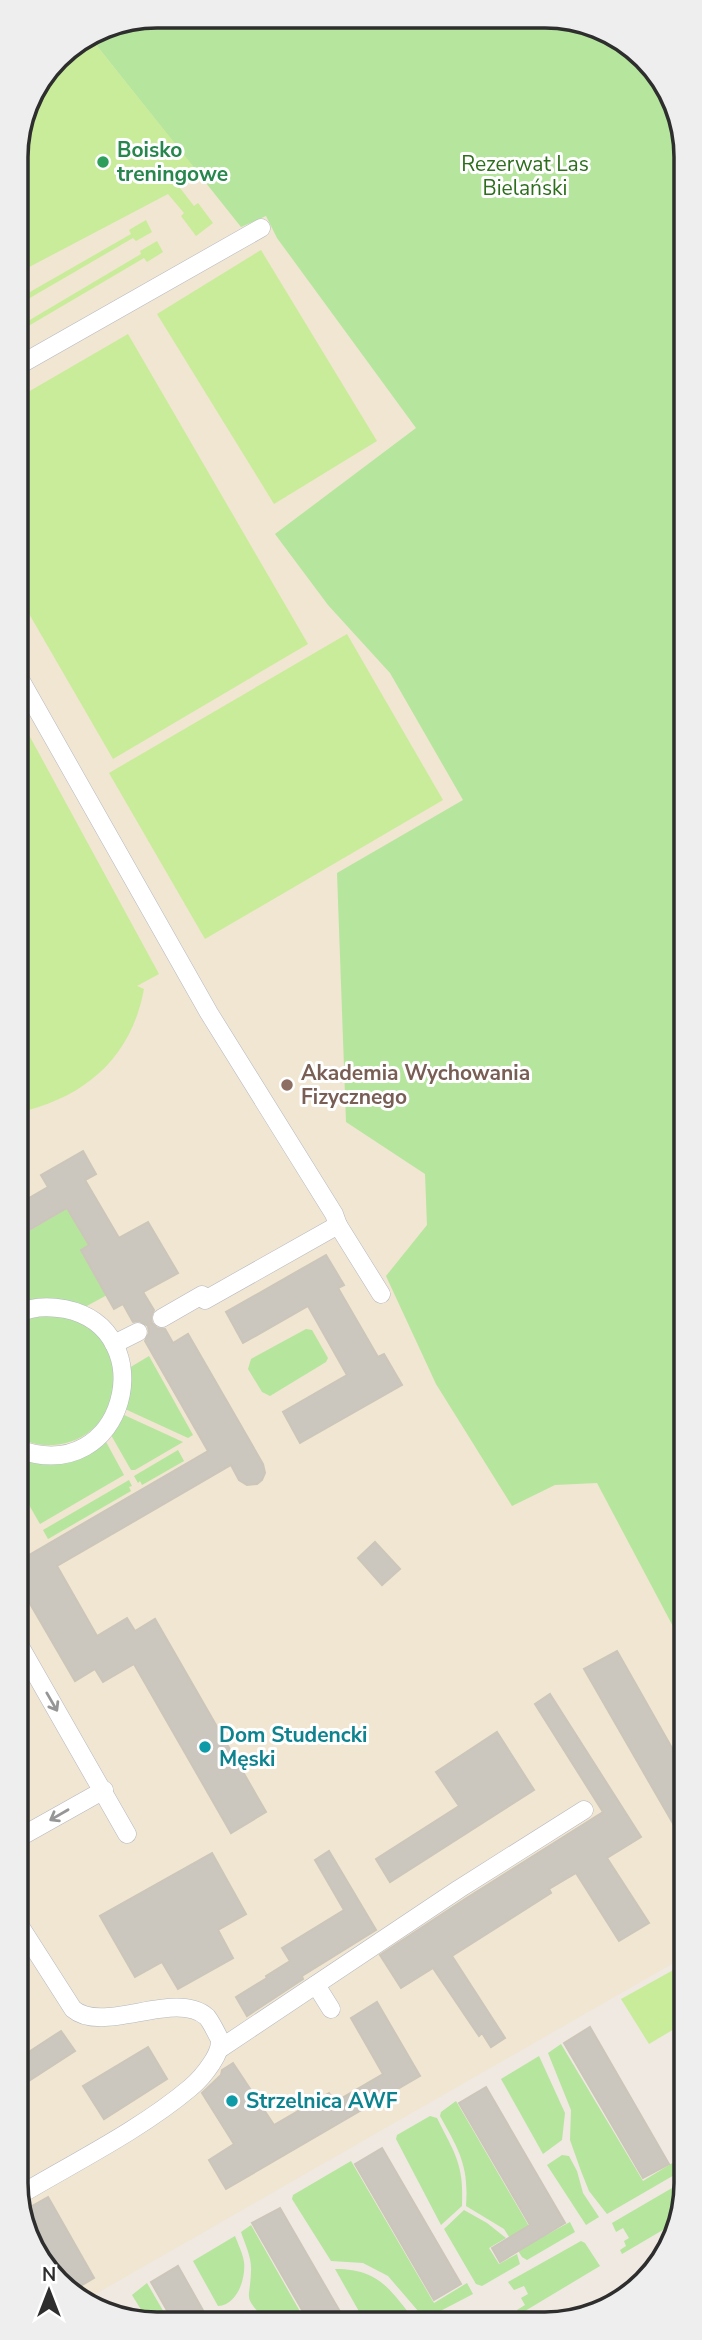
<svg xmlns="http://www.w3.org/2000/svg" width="702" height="2340" font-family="'Nunito Sans',sans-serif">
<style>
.education{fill:#f0e6d1}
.green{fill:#b6e59e}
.pitch{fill:#c9ec9a}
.building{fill:#cbc7bf;stroke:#cbc5ba;stroke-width:2}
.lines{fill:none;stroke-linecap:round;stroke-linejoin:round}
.street-casing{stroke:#b4b7c1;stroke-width:19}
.street{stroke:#fff;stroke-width:18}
.oneway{stroke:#969696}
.leisure-dot{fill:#2e9e5b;stroke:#fff;stroke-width:2.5}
.education-dot{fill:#8d6e63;stroke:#fff;stroke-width:2.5}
.culture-dot{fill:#0f9aa8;stroke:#fff;stroke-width:2.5}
.labels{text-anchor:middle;stroke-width:6;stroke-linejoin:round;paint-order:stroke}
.leisure-label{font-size:21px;font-weight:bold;fill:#27864d;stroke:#fff;text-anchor:start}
.park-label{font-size:21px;fill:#2c6e1b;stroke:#fff}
.education-label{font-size:21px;font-weight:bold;fill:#785e54;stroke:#fff;text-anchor:start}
.culture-label{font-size:21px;font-weight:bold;fill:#0d838f;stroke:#fff;text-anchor:start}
.rim{fill:none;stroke:#2e2e2e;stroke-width:3.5}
</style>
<rect width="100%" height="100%" fill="#efe9e1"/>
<polygon class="education" points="103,26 449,320 597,1482 685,1649 686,1956 87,2299 57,2283 18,2210 16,148 27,103 57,57"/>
<g class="green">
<polygon points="157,16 573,19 645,57 684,130 685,1649 597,1483 555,1485 512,1506 436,1384 386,1276 427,1225 425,1174 346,1122 337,873 463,800 390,673 328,605 275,534 416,428 277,238 266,216 241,227 89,36 103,26"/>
<polygon points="68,1208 90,1246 107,1295 83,1308 17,1305 17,1238"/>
<path d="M53,1314C60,1315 68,1316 74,1319C139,1344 123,1440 54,1445C41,1446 28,1443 18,1437L17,1323L31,1316Z"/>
<polygon points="306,1329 312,1330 328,1358 326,1362 270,1396 262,1392 248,1369 251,1359"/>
<polygon points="149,1356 193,1435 188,1438 125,1409 129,1397 129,1368"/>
<polygon points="122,1414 183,1442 135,1470 131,1470 111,1435"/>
<path d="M105,1440L124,1475L40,1524L18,1486V1468L29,1461C60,1466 77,1453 105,1440Z"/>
<polygon points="178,1450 184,1461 142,1485 140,1481 138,1483 134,1476"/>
<polygon points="129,1480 132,1486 129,1487 131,1491 48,1539 43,1530"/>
<polygon points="561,2044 643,2181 674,2162 678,2168 676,2174 607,2214 589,2191 581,2171 570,2140 571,2110 548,2053"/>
<polygon points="539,2056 565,2113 562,2140 543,2154 501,2079"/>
<path d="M456,2101L537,2240L570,2222L575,2232L527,2260L522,2257L504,2229L466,2206C469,2166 459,2150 440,2116L441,2112Z"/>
<path d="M430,2116L437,2118C455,2154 464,2164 462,2206L441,2225L396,2139L397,2135Z"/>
<polygon points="562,2155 569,2156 577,2171 583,2193 599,2217 586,2225 547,2165"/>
<polygon points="351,2161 434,2303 467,2283 473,2294 425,2319 388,2276 363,2263 331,2261 292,2199 293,2195"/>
<polygon points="684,2181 686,2192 673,2224 622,2254 620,2250 626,2246 624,2241 629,2238 623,2228 616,2232 612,2223"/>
<polygon points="464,2210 487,2223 506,2238 489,2248 499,2264 517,2254 520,2264 482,2286 476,2284 444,2229"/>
<path d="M251,2225L306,2322L266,2321C242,2294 250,2303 251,2271C252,2258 245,2244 241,2232Z"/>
<path d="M235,2236C238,2244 243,2254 244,2262C246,2279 237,2305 218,2306L193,2261Z"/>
<polygon points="581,2241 585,2243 600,2266 520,2314 517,2310 525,2305 521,2298 528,2294 524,2286 514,2290 508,2282"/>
<path d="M335,2269C380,2269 390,2290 416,2322H365Z"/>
<polygon points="147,2283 169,2321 148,2321 132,2295"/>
</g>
<g class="pitch">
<polygon points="89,36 201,176 180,188 194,206 198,203 213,223 196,236 181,216 184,213 168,194 16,274 16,148 27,103 57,57"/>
<polygon points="146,220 152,232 136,241 133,238 16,306 16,300 131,234 129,230"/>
<polygon points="157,241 163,252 147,262 144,258 25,328 23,324 141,254 140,251"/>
<polygon points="261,250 377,441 274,504 157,314"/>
<polygon points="128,334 308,644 113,759 17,593 16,399"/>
<polygon points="347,634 443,800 205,939 109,773"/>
<path d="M17,713L159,974L137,986L144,989C131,1059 84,1098 17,1113Z"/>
<polygon points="686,1963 686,2022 649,2044 621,1999"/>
</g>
<g class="building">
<polygon points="83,1151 96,1174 85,1180 119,1238 148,1222 178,1273 143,1292 154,1310 151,1317 152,1323 157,1328 165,1329 173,1343 188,1334 263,1464 265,1473 262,1480 257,1484 247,1485 239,1480 231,1465 57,1566 97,1636 127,1618 135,1631 155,1619 266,1812 231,1833 134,1664 103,1682 95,1669 75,1681 18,1583 18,1535 29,1555 208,1451 145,1341 149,1333 148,1326 139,1321 133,1322 123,1304 114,1309 81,1250 89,1245 67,1208 17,1237 17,1205 48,1187 41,1175"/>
<polygon points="326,1255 344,1285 338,1288 378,1357 384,1354 402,1385 300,1443 283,1412 347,1375 308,1306 243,1343 226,1312"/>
<polygon points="375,1542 400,1569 382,1585 358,1558"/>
<polygon points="617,1651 685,1771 686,1846 584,1669"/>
<polygon points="550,1694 641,1837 607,1858 649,1923 619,1941 576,1873 549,1889 551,1893 452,1956 505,2038 491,2047 482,2033 479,2036 433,1968 401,1988 380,1955 465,1899 603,1812 535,1704"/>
<polygon points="497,1732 534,1790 390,1882 376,1859 459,1806 436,1772"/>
<polygon points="329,1851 376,1930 302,1976 303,1979 247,2016 236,1997 267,1978 266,1976 290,1961 282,1948 344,1910 315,1860"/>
<polygon points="212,1853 246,1914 218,1930 233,1958 178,1989 162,1962 135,1977 100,1916"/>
<polygon points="377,2002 420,2076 226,2189 209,2160 234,2144 202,2093 221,2075 222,2070 233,2063 274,2125 329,2093 335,2102 383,2074 351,2018"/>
<polygon points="590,2027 669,2164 643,2178 564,2043"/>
<polygon points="61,2031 75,2051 18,2088 18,2059"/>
<polygon points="148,2047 167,2079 104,2119 83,2086"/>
<polygon points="486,2087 565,2223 500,2262 492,2248 530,2225 459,2103"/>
<polygon points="382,2148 461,2284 434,2300 355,2164"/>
<polygon points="48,2197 94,2278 72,2291 57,2283 20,2213"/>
<polygon points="280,2208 346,2322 309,2322 252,2223"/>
<polygon points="178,2266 209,2321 173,2321 151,2282"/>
</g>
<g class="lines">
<defs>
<g id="street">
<polyline points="16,367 261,228"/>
<polyline points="17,674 209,1013 334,1214 338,1225 381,1294"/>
<path d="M17,1314C32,1306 49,1306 65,1309C164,1329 126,1489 18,1449"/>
<polyline points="162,1318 202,1295 205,1300 338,1225"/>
<polyline points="114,1344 138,1332"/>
<polyline points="18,1643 127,1834"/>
<polyline points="18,1843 22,1836 104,1790"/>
<path d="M18,1923L73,2009C103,2035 176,1989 207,2017C211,2022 215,2030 218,2036C227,2049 201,2079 190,2088C140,2130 75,2162 18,2196"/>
<polyline points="316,1985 331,2009"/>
<polyline points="221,2048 459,1889 584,1810"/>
</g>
</defs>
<use href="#street" class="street-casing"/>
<use href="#street" class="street"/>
</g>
<defs><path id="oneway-shaft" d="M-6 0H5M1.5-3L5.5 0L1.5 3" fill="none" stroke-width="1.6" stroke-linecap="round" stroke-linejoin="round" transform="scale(1.75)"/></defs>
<g class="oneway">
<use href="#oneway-shaft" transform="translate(52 1702) rotate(60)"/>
<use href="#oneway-shaft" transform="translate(59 1815) rotate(150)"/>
</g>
<circle class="leisure-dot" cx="103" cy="162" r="7"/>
<circle class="education-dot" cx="287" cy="1085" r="7"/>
<g class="culture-dot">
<circle cx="205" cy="1747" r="7"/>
<circle cx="232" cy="2101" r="7"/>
</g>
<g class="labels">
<g class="leisure-label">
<text x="117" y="157">Boisko<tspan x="117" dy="24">treningowe</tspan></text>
</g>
<g class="park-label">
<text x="525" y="171">Rezerwat Las<tspan x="525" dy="24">Bielański</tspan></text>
</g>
<g class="education-label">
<text x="301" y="1080">Akademia Wychowania<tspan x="301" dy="24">Fizycznego</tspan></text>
</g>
<g class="culture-label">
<text x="219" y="1742">Dom Studencki<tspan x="219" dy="24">Męski</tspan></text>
<text x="246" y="2108">Strzelnica AWF</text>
</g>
</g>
<path d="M0 0H702V2340H0ZM157 28H545A129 129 0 0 1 674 157V2183A129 129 0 0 1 545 2312H157A129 129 0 0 1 28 2183V157A129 129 0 0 1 157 28Z" fill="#eee" fill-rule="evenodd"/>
<path class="rim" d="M157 28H545A129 129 0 0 1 674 157V2183A129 129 0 0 1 545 2312H157A129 129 0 0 1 28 2183V157A129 129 0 0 1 157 28Z"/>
<g transform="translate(49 2291)" stroke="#ffffff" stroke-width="5" paint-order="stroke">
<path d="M0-5L12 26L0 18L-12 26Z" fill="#2e2e2e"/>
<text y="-10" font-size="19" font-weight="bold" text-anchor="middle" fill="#2e2e2e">N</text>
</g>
</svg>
